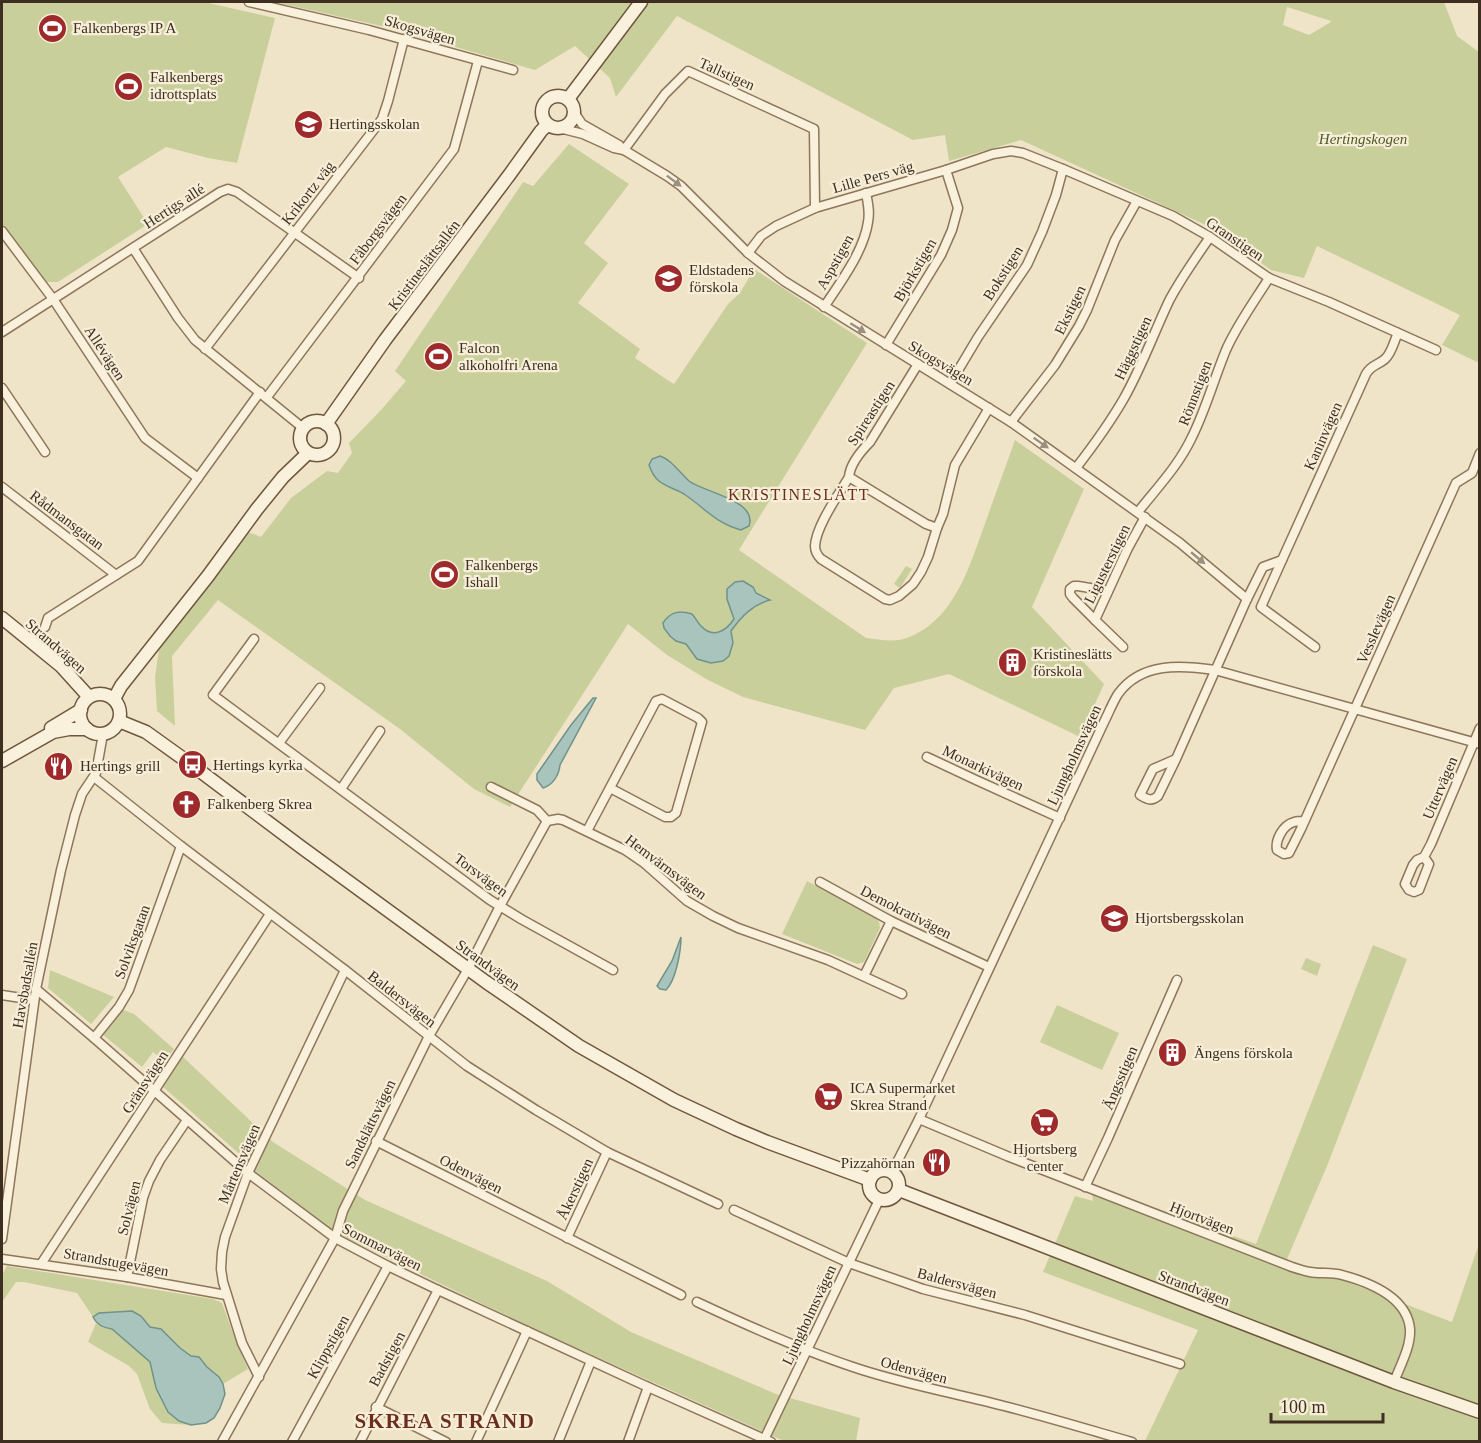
<svg xmlns="http://www.w3.org/2000/svg" width="1481" height="1443" font-family="'Times New Roman',serif">
<style>
.green{fill:#c9cf9b;fill-rule:evenodd}
.water{fill:#a9c4bc;stroke:#6f938a;stroke-width:1.5}
.lines{fill:none;stroke-linecap:round;stroke-linejoin:round}
.street-casing{stroke:#8d765c;stroke-width:11}
.secondary-casing{stroke:#6f573f;stroke-width:15}
.street{stroke:#faf1dc;stroke-width:8}
.secondary{stroke:#faf1dc;stroke-width:12}
.oneway{fill:#9c907e}
.labels{text-anchor:middle;stroke-width:4.5;stroke-linejoin:round;paint-order:stroke}
.poi-label{font-size:15px;fill:#3d2e20;stroke:#f7eed8;text-anchor:start}
.street-label{font-size:15px;fill:#3d2e20;stroke:#f7eed8}
.park-label{font-size:15px;font-style:italic;fill:#4d5a26;stroke:#f7eed8}
.neighbourhood-label{font-size:16px;letter-spacing:1.5px;fill:#6b2e1e;stroke:#f7eed8}
.district-label{font-size:21px;font-weight:bold;letter-spacing:1.5px;fill:#6b2e1e;stroke:#f7eed8}
</style>
<rect width="100%" height="100%" fill="#f0e4c8"/>
<g class="green">
<polygon points="2,2 204,2 275,18 237,163 208,158 166,147 118,177 148,224 58,282 45,282 2,223"/>
<path d="M275,2H1444L1457,36L1479,52V363L1442,345L1460,315L1317,246L1304,278L1271,270L1210,227L1021,140L949,161L945,135L913,140L677,16L616,97L610,78L575,46L535,70L390,28ZM1287,7L1331,21V22L1309,35L1283,25Z"/>
<path d="M569,144L629,184L584,243L608,263L578,303L640,349L635,358L669,381L674,384L728,304L740,293L754,269L867,343L739,550L866,638C882,640 897,643 912,636C957,616 971,561 987,518C996,492 1006,466 1015,440L1084,489L1032,607L1104,684L1080,737L949,674L894,688L865,730L743,697L706,679L667,655L628,624L510,807L474,789L400,729L218,600L172,656L175,726L157,711L155,677L160,642L248,532L261,537L291,498L327,471L338,473L352,453L349,443L382,409L406,381L395,371L523,182L533,186ZM743,581C752,585 751,587 756,593C760,596 765,599 769,601C752,606 741,617 731,631L733,643L723,661C689,669 683,637 675,612C680,611 685,611 689,613C695,616 697,622 702,627C714,638 726,630 734,620L727,599Z"/>
<polygon points="906,566 912,569 900,588 894,584"/>
<polygon points="807,881 875,917 879,922 880,928 864,962 857,964 782,934"/>
<polygon points="1373,945 1407,959 1327,1166 1287,1259 1452,1322 1479,1244 1480,1279 1478,1283 1480,1284 1479,1441 1145,1441 1198,1330 1043,1272 1075,1196 1093,1201 1091,1185 1256,1244"/>
<polygon points="1306,958 1321,964 1317,976 1301,969"/>
<polygon points="50,970 114,997 91,1024 48,988"/>
<polygon points="1057,1005 1119,1033 1102,1070 1040,1042"/>
<polygon points="121,1009 134,1014 174,1049 165,1061 153,1052 142,1067 102,1034"/>
<polygon points="182,1056 273,1142 365,1200 547,1281 631,1332 776,1394 860,1418 856,1441 784,1441 532,1328 340,1235 254,1170 244,1158 162,1086"/>
<polygon points="7,1266 213,1299 222,1303 237,1344 248,1369 223,1384 219,1377 207,1367 199,1357 191,1356 180,1348 161,1329 150,1327 141,1316 132,1311 99,1313 93,1317 77,1293 24,1282 16,1282 2,1302 2,1275"/>
<polygon points="96,1323 104,1328 112,1329 150,1362 156,1388 179,1421 191,1425 162,1423 150,1409 137,1374 129,1366 88,1342"/>
</g>
<g class="water">
<path d="M660,456C672,460 679,472 689,481C703,492 758,500 749,526L741,530C715,523 705,508 684,494C676,489 666,487 659,481C654,477 651,471 649,465L652,459Z"/>
<path d="M743,581L753,587L756,593L770,600C752,605 741,617 731,631L733,643L729,656L723,661L711,663L697,659L686,644L676,641L670,636L664,628L663,623C670,612 679,610 692,614C695,617 697,622 701,626C713,639 726,631 734,619L727,599V589L735,582Z"/>
<path d="M593,698H596L560,765C559,775 553,785 543,788L537,780V774L571,725Z"/>
<path d="M681,937C681,951 676,980 666,990L660,989L657,986L672,961Z"/>
<path d="M132,1311L141,1316L150,1327L161,1329L180,1348L191,1356L199,1357L207,1367L219,1377L223,1384L225,1394L220,1408L214,1418L206,1423L191,1425L179,1421L168,1412L156,1388L150,1362L112,1329C103,1328 97,1325 93,1317L99,1313Z"/>
</g>
<g class="lines">
<defs>
<g id="street">
<polyline points="249,2 369,30 513,70"/>
<polyline points="574,112 582,124 619,145 624,150 667,176 681,186 748,253 784,281 1011,422 1180,543 1247,599"/>
<polyline points="559,128 583,134 614,148 624,150"/>
<polyline points="624,150 665,94 688,71 814,129 815,208"/>
<polyline points="2,231 53,299 145,438 198,478"/>
<polyline points="133,248 178,318 195,340 303,428"/>
<polyline points="748,253 761,236 776,226 815,208 946,170 993,154 1011,151 1023,153 1063,169 1173,216 1210,237 1269,278 1329,302 1436,350"/>
<path d="M824,307C840,283 864,251 868,222C870,212 868,203 866,193"/>
<polyline points="2,332 220,192 228,189 237,192 359,278"/>
<polyline points="886,345 941,255 952,230 958,208 946,170"/>
<polyline points="205,349 382,119 388,101 404,39"/>
<path d="M918,364L870,442C861,451 850,465 849,477C839,494 816,526 815,546C815,552 817,555 821,559L885,599L890,600L899,596L913,584L921,572L928,557L937,528L943,514L955,465L989,408"/>
<polyline points="950,384 978,337 1027,265 1042,232 1056,195 1063,169"/>
<polyline points="2,388 45,452"/>
<polyline points="267,397 454,149 478,61"/>
<polyline points="1011,422 1055,365 1079,326 1087,310 1115,240 1137,201"/>
<path d="M1076,468C1093,446 1109,424 1123,400C1142,367 1154,332 1170,299C1182,277 1196,257 1210,237"/>
<polyline points="849,477 926,524 937,528"/>
<polyline points="2,487 116,575"/>
<path d="M1138,512C1157,488 1179,465 1192,437C1206,409 1214,379 1226,350C1237,325 1254,302 1269,278"/>
<polyline points="1282,560 1261,607 1315,647"/>
<polyline points="1095,620 1073,598 1070,594 1070,589 1074,586 1078,586 1108,591"/>
<polyline points="45,627 48,618 138,561 260,392"/>
<polyline points="254,639 213,695 490,900 521,919 613,970"/>
<polyline points="1123,647 1095,620 1128,548 1145,517"/>
<polyline points="279,743 320,688"/>
<polyline points="927,757 976,780 1060,818"/>
<path d="M1176,759L1158,796C1151,802 1147,799 1140,795L1153,769L1176,759L1247,599L1263,567L1282,560L1366,374C1372,364 1377,366 1385,359C1392,353 1394,341 1398,333"/>
<polyline points="94,777 181,846 345,970 467,1066 536,1110 607,1152 718,1204"/>
<polyline points="491,787 537,810 547,821 558,819 563,820 625,850 644,863 687,901 713,916 738,928 828,960 902,994"/>
<polyline points="341,789 380,731"/>
<path d="M1303,821C1300,821 1297,821 1294,822C1283,825 1275,840 1277,850L1284,854L1289,853L1301,829L1456,483L1472,473L1480,453"/>
<polyline points="587,831 656,701 662,699 698,718 702,722 676,813 671,817 665,817 610,788"/>
<polyline points="1424,857 1429,864 1419,890 1414,892 1409,890 1405,884 1413,865 1417,860 1424,857 1431,844 1480,728"/>
<polyline points="820,882 891,921 989,967"/>
<polyline points="864,976 891,921"/>
<polyline points="36,989 94,1038 248,1173 335,1238 388,1266 438,1290 648,1387 771,1442"/>
<polyline points="2,995 34,1000"/>
<polyline points="94,1038 119,1007 129,990 181,846"/>
<path d="M919,1119L1007,1156L1292,1267C1298,1269 1304,1271 1310,1272C1320,1274 1331,1272 1342,1275C1368,1282 1407,1297 1410,1329C1411,1347 1400,1366 1394,1382"/>
<polyline points="376,1141 681,1295"/>
<path d="M892,1172L919,1119L1105,720C1109,712 1113,702 1118,694C1141,662 1181,665 1215,670L1480,744"/>
<polyline points="1085,1187 1108,1138 1177,980"/>
<polyline points="734,1210 849,1263 923,1289 1025,1315 1180,1364"/>
<polyline points="567,1238 607,1152"/>
<polyline points="2,1239 36,989 61,870 75,815 82,794 96,773 103,734"/>
<polyline points="2,1259 127,1277 226,1295"/>
<polyline points="41,1264 270,914"/>
<polyline points="127,1277 143,1198 149,1181 160,1160 187,1120"/>
<path d="M697,1302C748,1326 799,1349 853,1367C903,1384 954,1393 1004,1406C1047,1417 1090,1430 1132,1442"/>
<polyline points="259,1377 242,1343 223,1282 221,1269 222,1252 225,1237 248,1173 345,970"/>
<polyline points="376,1407 446,1442"/>
<polyline points="222,1442 335,1238 343,1211 429,1036 468,969 500,906 547,821"/>
<polyline points="292,1442 388,1266"/>
<polyline points="360,1442 438,1290"/>
<polyline points="476,1442 527,1331"/>
<polyline points="558,1442 591,1361"/>
<polyline points="628,1442 648,1387"/>
<polyline points="763,1442 879,1200"/>
</g>
<g id="secondary">
<circle cx="558" cy="112" r="16"/>
<polyline points="568,99 641,2"/>
<circle cx="317" cy="438" r="17"/>
<polyline points="326,424 385,340 510,174 541,131 547,125"/>
<polyline points="2,618 61,666 89,697"/>
<circle cx="100" cy="714" r="20"/>
<polyline points="114,699 121,686 208,576 257,509 283,477 308,453"/>
<polyline points="119,721 146,732 192,765 301,847 486,982 579,1046 674,1100 736,1129 767,1142 870,1180"/>
<polyline points="51,728 81,710"/>
<polyline points="2,761 53,732 69,729 87,729"/>
<circle cx="884" cy="1185" r="15"/>
<polyline points="899,1190 1394,1382 1480,1412"/>
</g>
</defs>
<use href="#street" class="street-casing"/>
<use href="#secondary" class="secondary-casing"/>
<use href="#street" class="street"/>
<use href="#secondary" class="secondary"/>
</g>
<defs><path id="oneway-solid" d="M-6-.8H1V-3.2L6.5 0L1 3.2V.8H-6Z" transform="scale(1.5)"/></defs>
<g class="oneway">
<use href="#oneway-solid" transform="translate(674 181) rotate(37)"/>
<use href="#oneway-solid" transform="translate(858 328) rotate(32)"/>
<use href="#oneway-solid" transform="translate(1041 443) rotate(35)"/>
<use href="#oneway-solid" transform="translate(1198 558) rotate(40)"/>
</g>
<defs>
<symbol id="stadium-disc" viewBox="-11 -11 22 22"><circle r="9.5" fill="#9e2a2b" stroke="#f7eed8"/><path d="M0-5a6.5 5 0 1 0 0 10a6.5 5 0 1 0 0-10ZM-3.5-1.8h7v3.6h-7Z" fill="#fff"/></symbol>
<symbol id="school-disc" viewBox="-11 -11 22 22"><circle r="9.5" fill="#9e2a2b" stroke="#f7eed8"/><path d="M0-5L7-2L0 1L-7-2ZM-4 1L0 2.5L4 1V4Q0 6-4 4Z" fill="#fff"/></symbol>
<symbol id="building-disc" viewBox="-11 -11 22 22"><circle r="9.5" fill="#9e2a2b" stroke="#f7eed8"/><path d="M-4-6H4V6H1V3H-1V6H-4ZM-2.5-4.3h1.7v1.8h-1.7ZM.8-4.3h1.7v1.8H.8ZM-2.5-1h1.7V.8h-1.7ZM.8-1h1.7V.8H.8Z" fill="#fff"/></symbol>
<symbol id="bus-disc" viewBox="-11 -11 22 22"><circle r="9.5" fill="#9e2a2b" stroke="#f7eed8"/><path d="M-5-6H5V4H4V6H2V4H-2V6H-4V4H-5ZM-3.5-4V0h7V-4ZM-3.5 1.2v1.5H-2V1.2ZM2 1.2v1.5H3.5V1.2Z" fill="#fff"/></symbol>
<symbol id="restaurant-disc" viewBox="-11 -11 22 22"><circle r="9.5" fill="#9e2a2b" stroke="#f7eed8"/><path d="M-5-6h1v4h1v-4h1v4h1v-4h1v5L-1.5 .5V6h-2V.5L-5-1ZM5-6V6H3V1.5H1.5Q1.5-4 5-6Z" fill="#fff"/></symbol>
<symbol id="church-disc" viewBox="-11 -11 22 22"><circle r="9.5" fill="#9e2a2b" stroke="#f7eed8"/><path d="M-1.2-6h2.4v3.5h3.3v2.4h-3.3V6h-2.4V-.1h-3.3v-2.4h3.3Z" fill="#fff"/></symbol>
<symbol id="supermarket-disc" viewBox="-11 -11 22 22"><circle r="9.5" fill="#9e2a2b" stroke="#f7eed8"/><path d="M-6-5.5h2.5l.6 2H6L4.5 2H-2.5L-4.4-4H-6ZM-1.5 3.2a1.3 1.3 0 1 0 .1 0ZM3 3.2a1.3 1.3 0 1 0 .1 0Z" fill="#fff"/></symbol>
</defs>
<g fill-rule="evenodd">
<use href="#stadium-disc" x="36" y="12" width="33" height="33"/>
<use href="#stadium-disc" x="112" y="70" width="33" height="33"/>
<use href="#school-disc" x="292" y="108" width="33" height="33"/>
<use href="#school-disc" x="652" y="262" width="33" height="33"/>
<use href="#stadium-disc" x="422" y="340" width="33" height="33"/>
<use href="#stadium-disc" x="428" y="558" width="33" height="33"/>
<use href="#building-disc" x="996" y="646" width="33" height="33"/>
<use href="#bus-disc" x="176" y="748" width="33" height="33"/>
<use href="#restaurant-disc" x="42" y="750" width="33" height="33"/>
<use href="#church-disc" x="170" y="788" width="33" height="33"/>
<use href="#school-disc" x="1098" y="902" width="33" height="33"/>
<use href="#building-disc" x="1156" y="1036" width="33" height="33"/>
<use href="#supermarket-disc" x="812" y="1080" width="33" height="33"/>
<use href="#supermarket-disc" x="1028" y="1106" width="33" height="33"/>
<use href="#restaurant-disc" x="920" y="1146" width="33" height="33"/>
</g>
<g class="labels">
<g class="poi-label">
<text x="73" y="33">Falkenbergs IP A</text>
<text x="150" y="82">Falkenbergs<tspan x="150" dy="17">idrottsplats</tspan></text>
<text x="329" y="129">Hertingsskolan</text>
<text x="689" y="275">Eldstadens<tspan x="689" dy="17">förskola</tspan></text>
<text x="459" y="353">Falcon<tspan x="459" dy="17">alkoholfri Arena</tspan></text>
<text x="465" y="570">Falkenbergs<tspan x="465" dy="17">Ishall</tspan></text>
<text x="1033" y="659">Kristineslätts<tspan x="1033" dy="17">förskola</tspan></text>
<text x="213" y="770">Hertings kyrka</text>
<text x="80" y="771">Hertings grill</text>
<text x="207" y="809">Falkenberg Skrea</text>
<text x="1135" y="923">Hjortsbergsskolan</text>
<text x="1194" y="1058">Ängens förskola</text>
<text x="850" y="1093">ICA Supermarket<tspan x="850" dy="17">Skrea Strand</tspan></text>
<text x="1045" y="1154" text-anchor="middle">Hjortsberg<tspan x="1045" dy="17">center</tspan></text>
<text x="915" y="1168" text-anchor="end">Pizzahörnan</text>
</g>
<g class="street-label">
<text transform="translate(420 30) rotate(16)" y="5">Skogsvägen</text>
<text transform="translate(727 74) rotate(24)" y="5">Tallstigen</text>
<text transform="translate(873 177) rotate(-16)" y="5">Lille Pers väg</text>
<text transform="translate(308 193) rotate(-52)" y="5">Krikortz väg</text>
<text transform="translate(174 206) rotate(-33)" y="5">Hertigs allé</text>
<text transform="translate(378 229) rotate(-53)" y="5">Fåborgsvägen</text>
<text transform="translate(1235 239) rotate(34)" y="5">Granstigen</text>
<text transform="translate(835 262) rotate(-61)" y="5">Aspstigen</text>
<text transform="translate(424 265) rotate(-53)" y="5">Kristineslättsallén</text>
<text transform="translate(915 270) rotate(-60)" y="5">Björkstigen</text>
<text transform="translate(1003 273) rotate(-58)" y="5">Bokstigen</text>
<text transform="translate(1070 310) rotate(-64)" y="5">Ekstigen</text>
<text transform="translate(1133 348) rotate(-65)" y="5">Häggstigen</text>
<text transform="translate(105 353) rotate(57)" y="5">Allévägen</text>
<text transform="translate(941 363) rotate(31)" y="5">Skogsvägen</text>
<text transform="translate(1195 393) rotate(-69)" y="5">Rönnstigen</text>
<text transform="translate(871 413) rotate(-57)" y="5">Spireastigen</text>
<text transform="translate(1323 436) rotate(-66)" y="5">Kaninvägen</text>
<text transform="translate(67 520) rotate(37)" y="5">Rådmansgatan</text>
<text transform="translate(1107 564) rotate(-64)" y="5">Ligusterstigen</text>
<text transform="translate(1376 629) rotate(-66)" y="5">Vesslevägen</text>
<text transform="translate(56 646) rotate(41)" y="5">Strandvägen</text>
<text transform="translate(1074 755) rotate(-65)" y="5">Ljungholmsvägen</text>
<text transform="translate(983 768) rotate(25)" y="5">Monarkivägen</text>
<text transform="translate(1440 788) rotate(-67)" y="5">Uttervägen</text>
<text transform="translate(666 867) rotate(37)" y="5">Hemvärnsvägen</text>
<text transform="translate(481 875) rotate(36)" y="5">Torsvägen</text>
<text transform="translate(906 912) rotate(27)" y="5">Demokrativägen</text>
<text transform="translate(132 942) rotate(-70)" y="5">Solviksgatan</text>
<text transform="translate(488 965) rotate(36)" y="5">Strandvägen</text>
<text transform="translate(25 985) rotate(-80)" y="5">Havsbadsallén</text>
<text transform="translate(402 999) rotate(38)" y="5">Baldersvägen</text>
<text transform="translate(1120 1078) rotate(-67)" y="5">Ängsstigen</text>
<text transform="translate(145 1082) rotate(-57)" y="5">Gränsvägen</text>
<text transform="translate(370 1124) rotate(-64)" y="5">Sandslättsvägen</text>
<text transform="translate(239 1164) rotate(-67)" y="5">Mårtensvägen</text>
<text transform="translate(471 1174) rotate(27)" y="5">Odenvägen</text>
<text transform="translate(575 1189) rotate(-65)" y="5">Åkerstigen</text>
<text transform="translate(129 1208) rotate(-76)" y="5">Solvägen</text>
<text transform="translate(1202 1218) rotate(21)" y="5">Hjortvägen</text>
<text transform="translate(382 1247) rotate(27)" y="5">Sommarvägen</text>
<text transform="translate(116 1262) rotate(10)" y="5">Strandstugevägen</text>
<text transform="translate(957 1283) rotate(15)" y="5">Baldersvägen</text>
<text transform="translate(1194 1288) rotate(21)" y="5">Strandvägen</text>
<text transform="translate(809 1315) rotate(-65)" y="5">Ljungholmsvägen</text>
<text transform="translate(328 1347) rotate(-61)" y="5">Klippstigen</text>
<text transform="translate(387 1359) rotate(-62)" y="5">Badstigen</text>
<text transform="translate(914 1370) rotate(15)" y="5">Odenvägen</text>
</g>
<g class="park-label">
<text x="1363" y="144">Hertingskogen</text>
</g>
<g class="neighbourhood-label">
<text x="799" y="500">KRISTINESLÄTT</text>
</g>
<g class="district-label">
<text x="445" y="1428">SKREA STRAND</text>
</g>
</g>
<rect width="1481" height="1443" fill="none" stroke="#3d2e20" stroke-width="6"/>
<path d="M1271 1413v9h112v-9" fill="none" stroke="#3d2e20" stroke-width="3"/>
<text x="1280" y="1413" font-size="18" fill="#3d2e20" stroke="#f7eed8" stroke-width="4.5" paint-order="stroke">100 m</text>
</svg>
